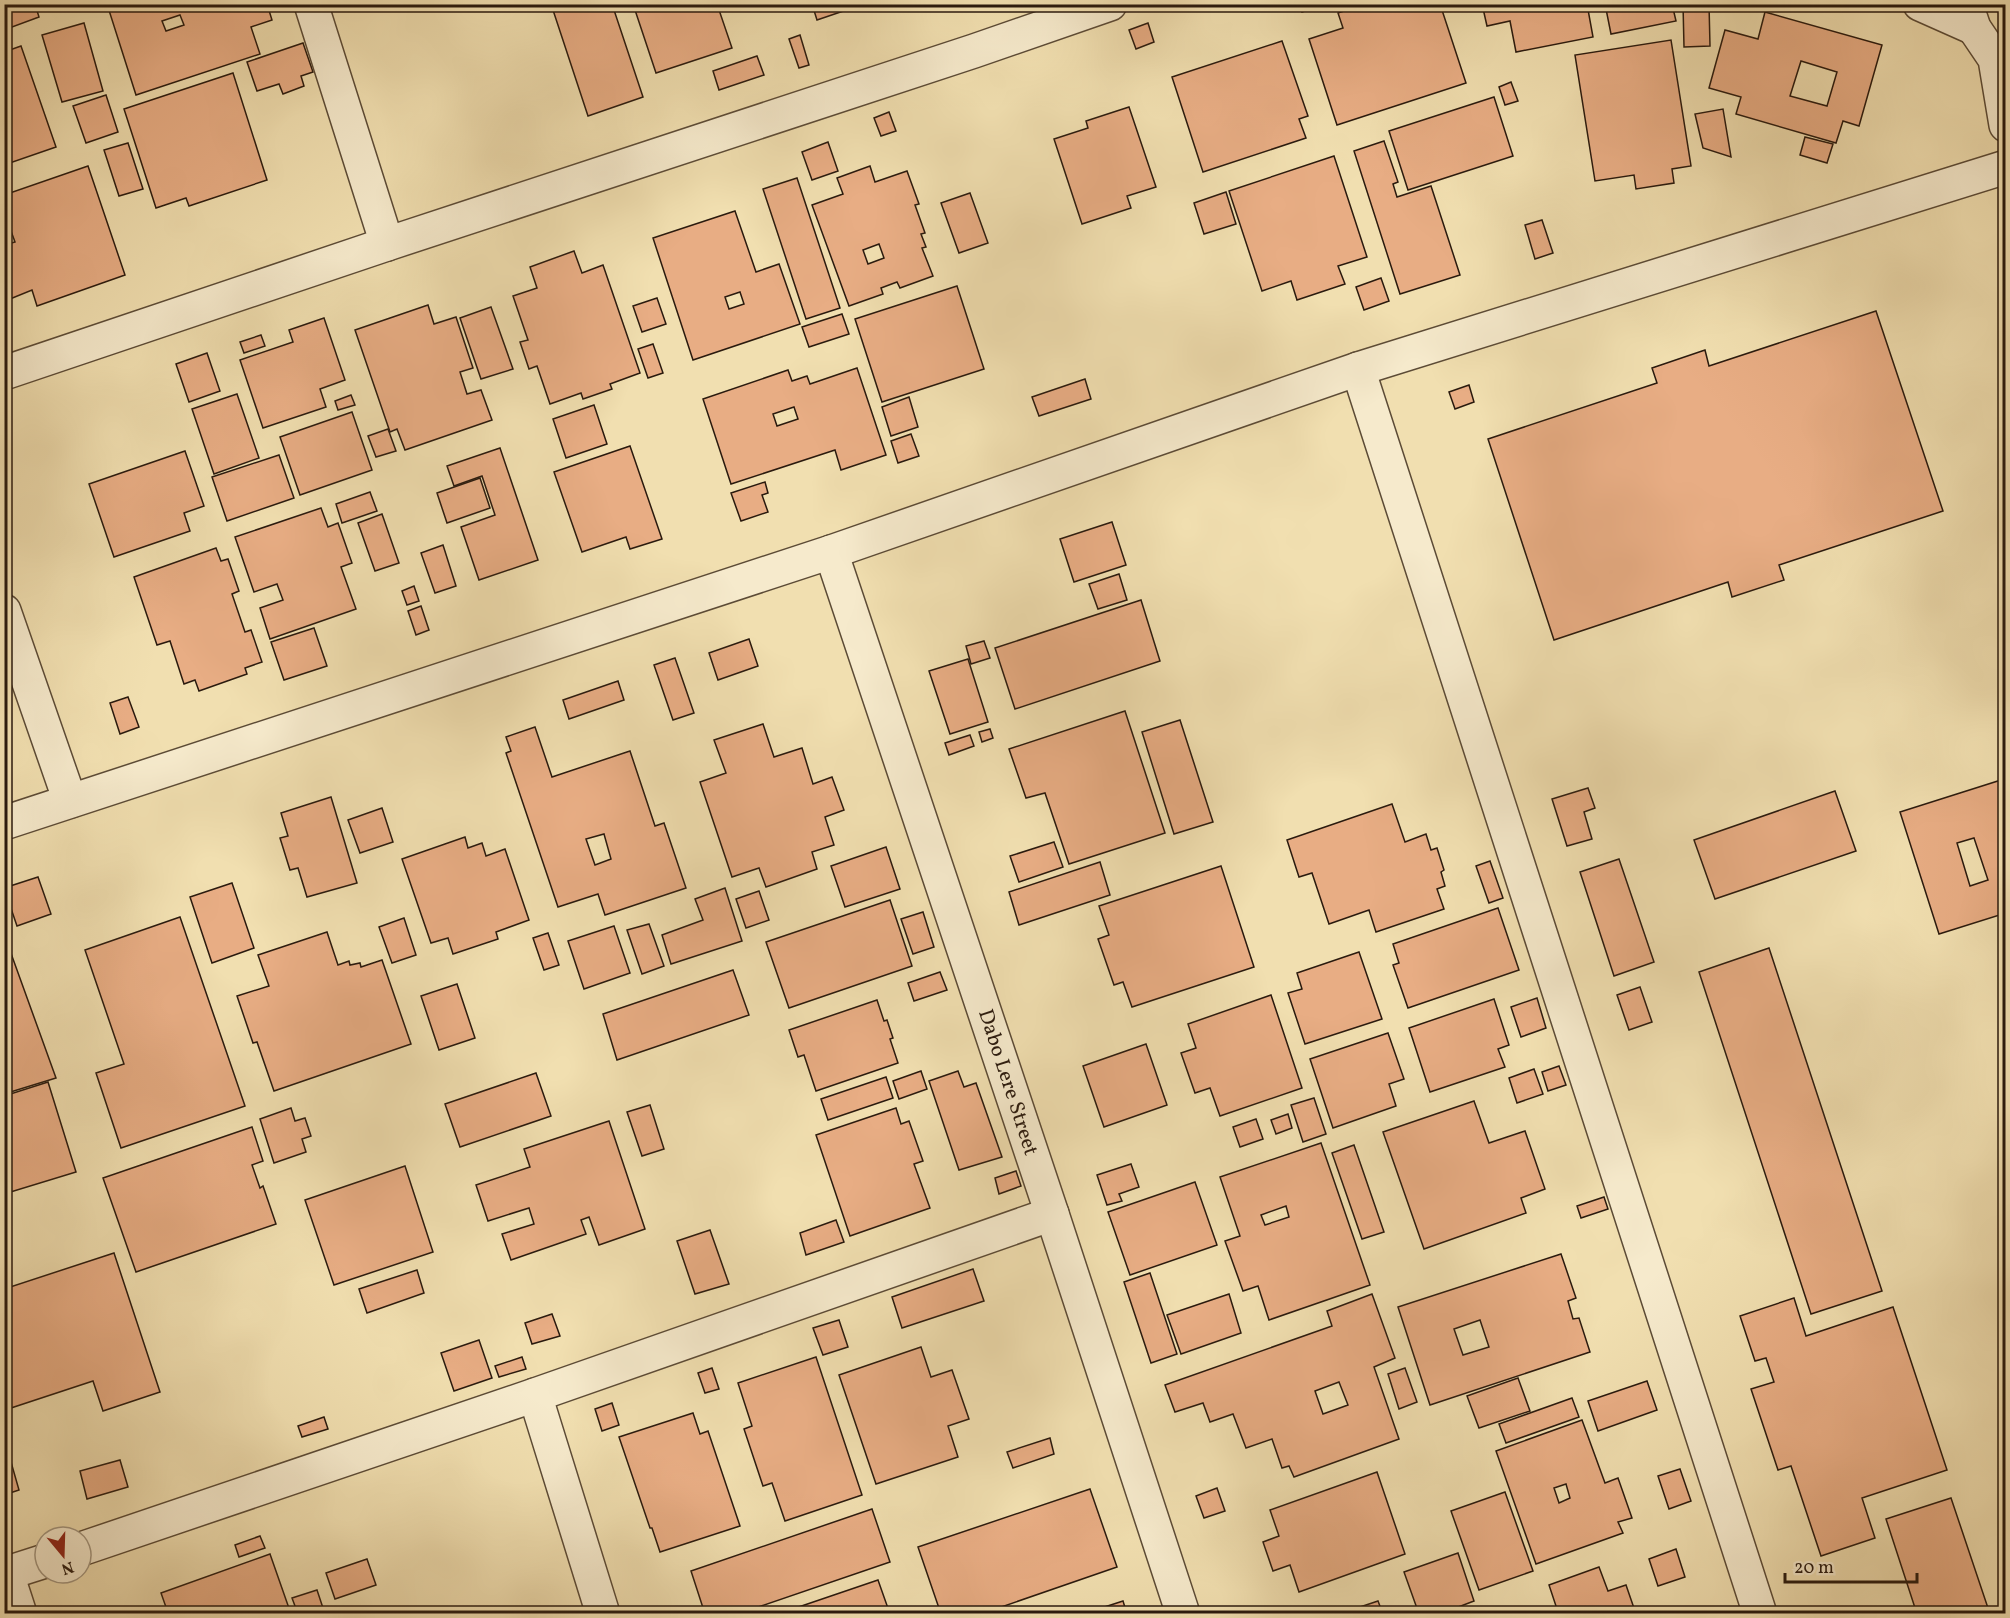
<svg xmlns="http://www.w3.org/2000/svg" width="2010" height="1618" font-family="Vollkorn,serif">
<style>
.building{fill:#e8ad84;stroke:#2a1a0e;stroke-width:1.5;fill-rule:evenodd}
.lines{fill:none;stroke-linecap:round;stroke-linejoin:round}
.minor-casing{stroke:#5c4b36;stroke-width:36}
.tertiary-casing{stroke:#5c4b36;stroke-width:36}
.minor{stroke:#f6eacc;stroke-width:33}
.tertiary{stroke:#f6eacc;stroke-width:33}
.labels{text-anchor:middle;stroke-width:4.5;stroke-linejoin:round;paint-order:stroke}
.street-label{font-size:21px;fill:#2a1a0e;stroke:#f6eacc}
</style>
<rect width="100%" height="100%" fill="#f1dfb0"/>
<filter id="stains"><feTurbulence type="fractalNoise" baseFrequency=".00333" numOctaves="4"/><feColorMatrix values="0 0 0 0 .2 0 0 0 0 .09 0 0 0 0 .02 0 0 0 .5 -.17"/></filter>
<radialGradient id="worn" r=".72"><stop offset=".6" stop-color="#630" stop-opacity="0"/><stop offset="1" stop-color="#630" stop-opacity=".3"/></radialGradient>
<g class="building">
<polygon points="4,4 35,4 39,17 4,30"/>
<path d="M107,4H267L272,20L251,27L260,54L136,95ZM180,15L184,25L166,31L162,21Z"/>
<polygon points="551,4 612,4 643,97 588,116"/>
<polygon points="633,4 717,4 732,48 656,73"/>
<polygon points="812,4 864,4 817,20"/>
<polygon points="1300,4 1326,4 1302,12"/>
<polygon points="1349,4 1396,4 1398,10 1415,4 1440,4 1466,83 1337,125 1309,39 1343,28 1338,13 1350,9"/>
<polygon points="1482,4 1587,4 1593,37 1516,52 1510,21 1487,26"/>
<polygon points="1605,4 1672,4 1676,21 1611,34"/>
<polygon points="1683,4 1709,4 1710,46 1684,47"/>
<path d="M1765,12L1882,45L1859,126L1843,121L1836,143L1736,114L1741,97L1709,88L1725,30L1758,39ZM1801,61L1837,72L1827,106L1790,96Z"/>
<polygon points="84,23 103,91 62,102 42,35"/>
<polygon points="1148,23 1154,42 1136,49 1129,30"/>
<polygon points="800,35 809,65 799,68 789,39"/>
<polygon points="1671,40 1691,166 1672,169 1674,183 1636,189 1634,175 1595,181 1575,55"/>
<polygon points="1282,41 1308,116 1299,119 1306,138 1203,172 1172,77"/>
<polygon points="303,43 313,72 301,76 304,86 283,94 279,84 257,91 247,62"/>
<polygon points="21,46 56,147 4,165 4,52"/>
<polygon points="757,56 764,75 719,90 713,71"/>
<polygon points="233,73 267,180 189,206 186,198 156,208 124,109"/>
<polygon points="1511,82 1518,101 1505,105 1499,87"/>
<polygon points="106,95 118,132 86,143 73,106"/>
<polygon points="1494,97 1513,156 1408,190 1389,131"/>
<polygon points="1129,107 1156,187 1127,196 1131,208 1082,224 1054,139 1088,128 1086,121"/>
<polygon points="1723,109 1731,157 1703,148 1695,114"/>
<polygon points="889,112 896,131 881,136 874,118"/>
<polygon points="1805,137 1833,144 1827,163 1800,155"/>
<polygon points="1384,141 1398,182 1393,184 1397,197 1431,186 1460,275 1400,294 1354,151"/>
<polygon points="828,142 838,171 812,180 802,152"/>
<polygon points="128,143 143,189 119,196 104,150"/>
<polygon points="1334,156 1367,257 1338,266 1345,284 1297,300 1291,281 1262,291 1229,191"/>
<polygon points="88,166 125,275 37,306 32,290 10,299 4,283 4,245 15,242 4,212 4,195"/>
<path d="M870,166L875,182L907,171L919,204L915,205L925,233L921,234L926,247L922,248L933,276L900,288L897,282L881,288L883,294L849,306L812,205L843,194L837,178ZM879,244L884,258L868,264L863,250Z"/>
<polygon points="797,178 840,308 806,319 763,189"/>
<polygon points="1226,192 1236,224 1204,234 1194,203"/>
<polygon points="970,193 988,243 959,253 941,203"/>
<path d="M735,211L756,272L779,264L800,324L693,360L653,238ZM740,292L744,304L729,309L725,297Z"/>
<polygon points="1542,220 1553,253 1535,259 1525,225"/>
<polygon points="574,251 582,273 603,265 640,373 610,384 612,389 583,399 581,393 550,404 537,366 529,369 520,342 528,340 513,296 537,288 530,267"/>
<polygon points="1381,278 1389,301 1364,310 1356,287"/>
<polygon points="957,286 984,369 882,402 855,319"/>
<polygon points="657,298 666,324 642,332 633,306"/>
<polygon points="428,305 434,324 456,317 473,368 460,372 467,394 481,390 492,420 405,450 397,429 390,432 355,330"/>
<polygon points="491,307 513,369 481,379 460,318"/>
<polygon points="1876,311 1943,511 1779,565 1784,580 1732,597 1728,582 1554,640 1488,439 1657,383 1652,368 1705,350 1709,366"/>
<polygon points="842,314 849,334 809,347 802,327"/>
<polygon points="324,318 345,380 320,389 326,407 263,428 240,360 293,342 289,330"/>
<polygon points="261,335 265,346 244,353 240,342"/>
<polygon points="653,344 663,373 648,378 638,349"/>
<polygon points="207,353 220,391 189,402 176,364"/>
<path d="M857,368L886,455L841,470L835,450L731,484L703,399L788,370L792,381L807,376L810,384ZM794,407L798,419L777,426L773,414Z"/>
<polygon points="1085,379 1091,399 1039,416 1032,397"/>
<polygon points="1469,385 1474,402 1455,409 1449,392"/>
<polygon points="237,394 259,458 214,474 192,409"/>
<polygon points="351,395 355,405 338,410 335,401"/>
<polygon points="909,397 918,427 891,436 882,407"/>
<polygon points="594,405 607,444 566,458 553,419"/>
<polygon points="352,412 372,470 300,495 280,437"/>
<polygon points="388,429 396,451 376,457 368,436"/>
<polygon points="911,434 919,456 898,463 891,441"/>
<polygon points="630,446 662,539 630,549 626,537 582,552 554,472"/>
<polygon points="500,448 538,560 479,580 461,527 495,515 482,476 454,486 447,466"/>
<polygon points="185,451 204,506 184,513 190,531 114,557 89,484"/>
<polygon points="279,455 294,498 227,521 212,477"/>
<polygon points="480,478 490,508 447,523 437,493"/>
<polygon points="765,482 768,493 762,495 768,512 741,521 731,493"/>
<polygon points="370,492 377,511 342,523 336,504"/>
<polygon points="321,508 328,527 338,523 352,563 341,567 356,609 270,639 260,608 283,600 277,584 254,592 235,537"/>
<polygon points="382,514 399,563 375,571 358,523"/>
<polygon points="1112,522 1126,565 1074,582 1060,539"/>
<polygon points="443,545 456,586 435,593 421,553"/>
<polygon points="216,548 221,561 228,559 239,591 232,594 245,632 251,630 262,662 245,668 247,674 199,691 195,680 184,684 170,641 157,645 134,577"/>
<polygon points="1119,574 1127,600 1098,609 1089,584"/>
<polygon points="414,586 419,601 407,605 402,591"/>
<polygon points="1141,600 1160,661 1015,709 995,648"/>
<polygon points="421,606 429,630 416,635 408,611"/>
<polygon points="314,628 327,666 284,680 271,642"/>
<polygon points="749,639 758,666 718,680 709,653"/>
<polygon points="984,641 990,658 971,664 966,646"/>
<polygon points="675,658 694,713 673,720 654,665"/>
<polygon points="968,659 988,722 950,734 929,671"/>
<polygon points="618,681 624,700 569,719 563,700"/>
<polygon points="128,697 139,727 120,734 110,703"/>
<polygon points="1125,711 1165,833 1069,864 1045,793 1026,798 1009,749"/>
<polygon points="1180,720 1213,822 1174,834 1142,732"/>
<polygon points="763,724 774,757 802,748 813,784 832,777 844,810 825,817 834,845 812,852 817,869 766,887 759,868 732,877 700,782 726,773 714,740"/>
<path d="M535,727L552,777L630,751L655,826L664,823L686,888L605,915L598,894L558,907L506,753L511,751L506,737ZM604,834L611,859L595,865L586,839Z"/>
<polygon points="990,729 993,738 982,742 979,732"/>
<polygon points="970,735 974,746 949,755 945,743"/>
<path d="M2001,780L2006,794V913L1939,934L1900,812ZM1974,838L1988,880L1970,886L1957,843Z"/>
<polygon points="1588,788 1595,808 1584,812 1592,839 1567,846 1552,799"/>
<polygon points="1835,791 1856,851 1715,899 1694,840"/>
<polygon points="331,797 357,883 307,897 298,868 290,870 280,838 288,836 281,813"/>
<polygon points="1392,804 1405,842 1426,834 1431,850 1437,848 1444,870 1441,872 1445,886 1437,889 1444,909 1376,932 1369,910 1329,924 1312,873 1299,877 1287,840"/>
<polygon points="382,808 393,842 360,853 348,820"/>
<polygon points="465,837 468,848 482,843 486,856 505,849 529,920 496,932 498,939 453,954 448,938 431,943 402,859"/>
<polygon points="1054,842 1063,867 1019,882 1010,856"/>
<polygon points="886,847 900,889 845,907 831,866"/>
<polygon points="1619,859 1654,962 1614,976 1580,872"/>
<polygon points="1490,861 1503,898 1489,903 1476,866"/>
<polygon points="1100,862 1110,895 1019,925 1009,892"/>
<polygon points="1221,866 1254,967 1132,1007 1123,982 1114,985 1098,939 1109,935 1099,906"/>
<polygon points="38,877 51,914 17,926 4,888"/>
<polygon points="232,883 254,948 212,963 190,897"/>
<polygon points="725,888 742,941 671,964 662,935 703,920 695,899"/>
<polygon points="759,891 769,920 746,928 736,899"/>
<polygon points="890,900 912,966 789,1008 766,942"/>
<polygon points="1498,908 1519,970 1408,1008 1393,965 1399,963 1393,944"/>
<polygon points="923,912 934,947 913,954 901,919"/>
<polygon points="180,917 245,1106 121,1148 96,1073 124,1064 85,950"/>
<polygon points="404,918 416,955 392,963 379,927"/>
<polygon points="649,924 664,966 642,974 627,930"/>
<polygon points="614,926 630,973 584,989 568,941"/>
<polygon points="327,932 338,965 349,961 350,965 360,963 361,967 382,960 411,1044 274,1091 257,1042 253,1043 237,996 269,986 258,955"/>
<polygon points="548,933 559,965 544,970 533,938"/>
<polygon points="4,934 56,1078 4,1094"/>
<polygon points="1769,948 1882,1291 1811,1314 1699,972"/>
<polygon points="1359,952 1382,1019 1305,1044 1288,993 1302,989 1297,973"/>
<polygon points="733,970 749,1015 617,1060 603,1014"/>
<polygon points="940,972 947,990 914,1001 908,983"/>
<polygon points="457,984 475,1038 439,1050 421,996"/>
<polygon points="1640,987 1652,1022 1629,1030 1617,995"/>
<polygon points="1271,995 1302,1088 1220,1116 1210,1088 1195,1093 1181,1053 1196,1048 1188,1024"/>
<polygon points="1537,998 1546,1028 1521,1037 1511,1007"/>
<polygon points="1494,999 1509,1045 1498,1049 1505,1067 1430,1092 1409,1028"/>
<polygon points="877,1000 884,1021 887,1020 893,1038 890,1039 898,1063 816,1091 804,1055 798,1057 789,1030"/>
<polygon points="1388,1033 1404,1079 1389,1084 1396,1106 1333,1128 1310,1059"/>
<polygon points="1146,1044 1167,1105 1104,1127 1083,1066"/>
<polygon points="1559,1066 1566,1085 1548,1091 1542,1072"/>
<polygon points="1534,1069 1543,1094 1517,1103 1509,1078"/>
<polygon points="921,1071 927,1089 899,1099 893,1081"/>
<polygon points="958,1071 964,1087 976,1083 1002,1157 959,1170 929,1081"/>
<polygon points="536,1073 551,1116 460,1147 445,1104"/>
<polygon points="886,1077 893,1098 828,1120 821,1099"/>
<polygon points="48,1082 76,1172 4,1194 4,1096"/>
<polygon points="1314,1098 1326,1134 1303,1142 1291,1105"/>
<polygon points="1474,1101 1489,1143 1525,1131 1545,1189 1521,1198 1526,1213 1424,1249 1383,1132"/>
<polygon points="650,1105 664,1149 642,1156 627,1112"/>
<polygon points="291,1108 295,1121 305,1118 311,1136 302,1139 306,1152 274,1163 260,1119"/>
<polygon points="896,1108 901,1124 909,1121 923,1161 914,1164 930,1208 850,1236 816,1135"/>
<polygon points="1288,1114 1292,1128 1276,1134 1271,1120"/>
<polygon points="1256,1119 1263,1139 1240,1147 1233,1127"/>
<polygon points="609,1121 645,1229 599,1245 589,1217 581,1220 586,1234 511,1260 502,1234 534,1224 529,1208 488,1221 476,1185 530,1167 524,1149"/>
<polygon points="252,1127 263,1161 252,1165 260,1188 263,1186 276,1224 136,1272 103,1178"/>
<path d="M1321,1143L1370,1285L1269,1320L1258,1286L1243,1291L1225,1241L1240,1236L1220,1177ZM1286,1206L1289,1217L1265,1225L1261,1215Z"/>
<polygon points="1354,1145 1384,1232 1362,1239 1332,1153"/>
<polygon points="1131,1164 1139,1187 1119,1194 1122,1201 1107,1205 1097,1175"/>
<polygon points="405,1166 433,1252 334,1285 305,1200"/>
<polygon points="1016,1171 1021,1186 999,1194 995,1178"/>
<polygon points="1195,1182 1217,1245 1130,1275 1108,1212"/>
<polygon points="1604,1197 1608,1209 1581,1218 1577,1206"/>
<polygon points="836,1220 844,1242 806,1255 800,1233"/>
<polygon points="710,1230 729,1284 695,1294 677,1241"/>
<polygon points="114,1253 160,1392 103,1411 93,1381 11,1408 4,1389 4,1289"/>
<path d="M1561,1254L1576,1298L1568,1301L1573,1319L1579,1318L1590,1352L1430,1405L1398,1307ZM1480,1320L1489,1347L1463,1355L1454,1329Z"/>
<polygon points="973,1269 984,1301 902,1328 892,1297"/>
<polygon points="417,1270 424,1293 367,1313 359,1289"/>
<polygon points="1150,1273 1177,1354 1151,1363 1124,1282"/>
<polygon points="1229,1294 1241,1333 1181,1354 1167,1315"/>
<path d="M1372,1294L1395,1358L1374,1367L1399,1439L1294,1477L1289,1466L1282,1468L1272,1439L1246,1448L1233,1414L1210,1422L1203,1403L1175,1412L1165,1385L1332,1326L1327,1311ZM1339,1382L1348,1405L1323,1414L1315,1391Z"/>
<polygon points="1794,1298 1806,1336 1893,1307 1947,1470 1862,1498 1875,1538 1821,1556 1791,1466 1778,1470 1751,1389 1774,1382 1766,1358 1755,1361 1740,1316"/>
<polygon points="552,1314 560,1336 532,1344 525,1323"/>
<polygon points="839,1320 848,1347 823,1355 813,1328"/>
<polygon points="479,1340 492,1378 454,1391 441,1353"/>
<polygon points="921,1347 931,1377 952,1370 969,1419 948,1426 958,1457 876,1484 839,1375"/>
<polygon points="522,1357 526,1369 499,1377 495,1366"/>
<polygon points="816,1357 862,1495 785,1521 772,1483 763,1486 744,1429 752,1426 738,1383"/>
<polygon points="712,1368 719,1389 705,1393 698,1373"/>
<polygon points="1405,1368 1417,1402 1399,1409 1388,1374"/>
<polygon points="1518,1378 1530,1411 1479,1428 1467,1396"/>
<polygon points="1647,1381 1657,1410 1598,1431 1588,1401"/>
<polygon points="1572,1398 1579,1417 1506,1443 1499,1424"/>
<polygon points="612,1403 619,1425 602,1431 595,1409"/>
<polygon points="693,1413 700,1434 708,1431 740,1526 660,1552 652,1528 650,1528 619,1437"/>
<polygon points="324,1417 328,1429 302,1437 298,1426"/>
<path d="M1582,1420L1605,1483L1618,1478L1632,1518L1618,1522L1623,1533L1536,1564L1496,1451ZM1566,1484L1570,1498L1559,1503L1554,1488Z"/>
<polygon points="1050,1438 1054,1454 1013,1468 1007,1452"/>
<polygon points="7,1448 19,1490 4,1495 4,1449"/>
<polygon points="120,1460 128,1487 87,1499 80,1471"/>
<polygon points="1680,1469 1691,1501 1669,1509 1658,1476"/>
<polygon points="1377,1472 1405,1554 1299,1592 1290,1565 1273,1571 1263,1542 1279,1536 1270,1510"/>
<polygon points="1217,1488 1225,1511 1204,1518 1196,1496"/>
<polygon points="1090,1489 1117,1567 981,1614 941,1614 918,1547"/>
<polygon points="1505,1492 1533,1571 1479,1590 1451,1511"/>
<polygon points="1951,1498 1990,1614 1917,1614 1886,1519"/>
<polygon points="872,1509 890,1562 738,1614 705,1614 691,1571"/>
<polygon points="260,1536 265,1548 239,1557 235,1545"/>
<polygon points="1676,1549 1685,1577 1658,1586 1649,1559"/>
<polygon points="1458,1553 1474,1601 1440,1614 1419,1614 1404,1572"/>
<polygon points="270,1554 291,1614 157,1614 167,1610 161,1593"/>
<polygon points="367,1559 376,1585 335,1599 326,1573"/>
<polygon points="1599,1567 1608,1591 1626,1585 1636,1614 1544,1614 1557,1609 1549,1585"/>
<polygon points="878,1580 890,1614 778,1614"/>
<polygon points="317,1590 325,1614 298,1614 292,1598"/>
<polygon points="1123,1601 1127,1614 1083,1614"/>
<polygon points="1378,1601 1383,1614 1349,1614 1348,1611"/>
</g>
<g class="lines">
<defs>
<g id="minor">
<polyline points="311,4 387,244"/>
<polyline points="1920,4 1974,28"/>
<polyline points="1358,369 1760,1614"/>
<polyline points="4,373 387,244 974,51 1110,4"/>
<polyline points="831,552 1052,1214 1183,1614"/>
<polyline points="4,611 70,801"/>
<polyline points="4,823 831,552 1358,369 2006,167"/>
<polyline points="535,1395 603,1614"/>
<polyline points="81,1549 535,1395 1052,1214"/>
<polyline points="4,1574 45,1561"/>
<polyline points="7,1574 20,1614"/>
</g>
<polyline id="tertiary" points="1966,4 1974,28 1995,59 2006,125"/>
</defs>
<use href="#minor" class="minor-casing"/>
<use href="#tertiary" class="tertiary-casing"/>
<use href="#minor" class="minor"/>
<use href="#tertiary" class="tertiary"/>
</g>
<g class="labels">
<g class="street-label">
<text transform="translate(1009 1082) rotate(72)" y="7">Dabo Lere Street</text>
</g>
</g>
<rect width="2010" height="1618" fill="none" stroke="#f1dfb0" stroke-width="24"/>
<rect x="6" y="6" width="1998" height="1606" fill="none" stroke="#2a1a0e" stroke-width="3"/>
<rect x="12" y="12" width="1986" height="1594" fill="none" stroke="#2a1a0e" stroke-width="1.5"/>
<g transform="translate(63 1555) rotate(161)"><circle r="28" fill="#f6eacc" stroke="#a49780" stroke-width="1.5"/>
<path d="M0-4.5L10 22L0 15L-10 22Z" fill="#8f2418"/>
<text y="-9" font-size="16" font-weight="bold" text-anchor="middle" fill="#2a1a0e">N</text>
</g>
<path d="M1785 1573v9h132v-9" fill="none" stroke="#2a1a0e" stroke-width="3"/>
<text x="1794" y="1573" font-size="18" fill="#2a1a0e" stroke="#f6eacc" stroke-width="4.5" paint-order="stroke">20 m</text>
<rect width="100%" height="100%" filter="url(#stains)"/>
<rect width="100%" height="100%" fill="url(#worn)"/>
</svg>
